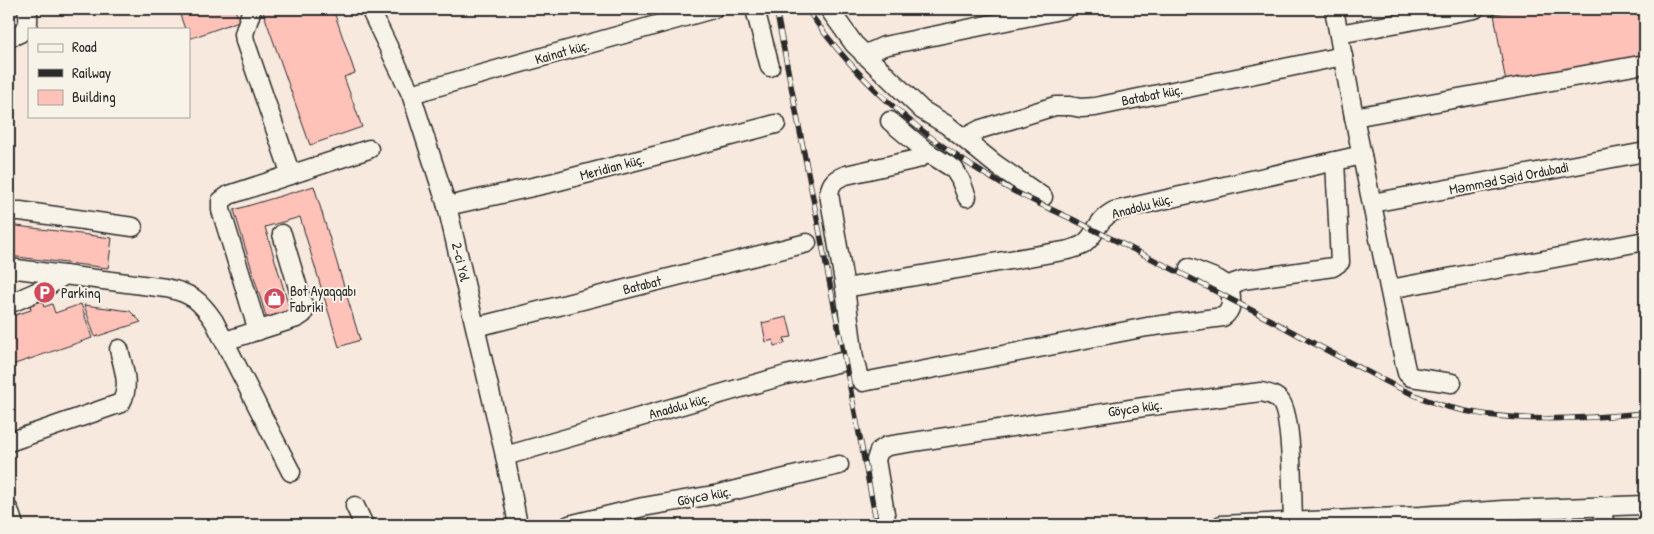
<svg xmlns="http://www.w3.org/2000/svg" width="1654" height="534" font-family="'Patrick Hand',sans-serif">
<style>
.building{fill:#fec2b9;stroke:#2b2b2b}
.lines{fill:none;stroke-linecap:round;stroke-linejoin:round}
.minor-casing{stroke:#2b2b2b;stroke-width:21}
.minor{stroke:#f7f3e8;stroke-width:18}
.rail-casing{stroke:#2b2b2b;stroke-width:5.5}
.rail{stroke:#f7f3e8;stroke-width:4;stroke-dasharray:11;stroke-linecap:butt}
.labels{text-anchor:middle;stroke-width:4;stroke-linejoin:round;paint-order:stroke}
.street-label{font-size:14px;fill:#2b2b2b;stroke:#f7f3e8}
.poi-label{font-size:14px;fill:#2b2b2b;stroke:#f7f3e8;text-anchor:start}
</style>
<rect width="100%" height="100%" fill="#f8e9df"/>
<filter id="ink" filterUnits="userSpaceOnUse"><feTurbulence type="fractalNoise" baseFrequency=".02" numOctaves="2"/><feDisplacementMap in="SourceGraphic" scale="10" xChannelSelector="R" yChannelSelector="G"/><feConvolveMatrix kernelMatrix="1 2 1 2 8 2 1 2 1" color-interpolation-filters="sRGB"/></filter>
<g filter="url(#ink)">
<g class="building">
<polygon points="178,9 235,9 239,21 189,39 189,29 185,29"/>
<polygon points="262,9 333,9 355,73 344,77 362,127 310,145"/>
<polygon points="1524,9 1645,9 1645,58 1506,83 1494,14"/>
<polygon points="314,186 360,340 339,347 300,217 265,227 291,313 267,320 234,210"/>
<polygon points="9,225 112,238 108,268 9,256"/>
<polygon points="42,301 44,307 52,304 55,313 81,304 92,338 9,366 9,317 31,310 30,305"/>
<polygon points="84,305 130,311 141,322 95,337"/>
<polygon points="787,317 792,337 784,338 785,343 774,346 773,340 766,342 762,323"/>
</g>
<g class="lines">
<defs>
<g id="minor">
<polyline points="251,9 251,12 244,34 245,41 291,175"/>
<polyline points="370,9 411,94 447,206 505,456 518,525"/>
<polyline points="755,9 770,67"/>
<polyline points="829,9 854,44 922,110 947,125 995,164 1043,197"/>
<polyline points="1334,9 1354,117 1405,365 1407,373 1411,377 1452,383"/>
<polyline points="1339,34 1475,9"/>
<path d="M9,37C26,33 31,26 27,9"/>
<polyline points="864,55 884,46 1065,9"/>
<polyline points="411,94 713,9"/>
<polyline points="1354,117 1645,64"/>
<polyline points="890,121 927,152 954,169 960,179 967,197"/>
<polyline points="964,138 981,129 1055,106 1070,106 1081,108 1095,107 1343,56"/>
<path d="M927,152L923,156L917,159L846,175C835,179 831,182 829,194L845,288L854,359L859,378L863,382L1147,327L1223,317C1234,309 1231,299 1230,287"/>
<polyline points="1372,203 1645,152"/>
<polyline points="447,206 555,182 776,124"/>
<polyline points="9,211 20,211 133,227"/>
<path d="M9,268L166,288C191,293 200,300 214,321L291,472"/>
<polyline points="1189,268 1217,279 1230,287"/>
<polyline points="1230,287 1234,283 1243,280 1333,267 1340,262 1335,161"/>
<path d="M845,288L1069,250C1074,248 1080,247 1084,244C1098,233 1095,221 1114,211L1362,155"/>
<polyline points="1390,289 1645,241"/>
<polyline points="9,304 45,288 65,275"/>
<polyline points="476,327 807,243"/>
<polyline points="258,331 221,210 221,201 229,195 369,149"/>
<polyline points="225,341 297,318 303,314 304,308 282,234"/>
<path d="M9,442L121,403C131,385 123,368 119,349"/>
<polyline points="505,456 786,375 854,359"/>
<polyline points="355,506 364,525"/>
<polyline points="1601,506 1605,525"/>
<polyline points="9,510 14,525"/>
<polyline points="569,525 643,507 719,494 839,465"/>
<path d="M887,525L876,460L879,451L887,446L1150,406L1261,392C1269,394 1276,395 1281,402C1293,419 1292,501 1293,525"/>
<polyline points="1221,525 1421,516 1503,510 1645,505"/>
</g>
</defs>
<use href="#minor" class="minor-casing"/>
<use href="#minor" class="minor"/>
<defs>
<g id="rail">
<polyline points="776,9 877,525"/>
<path d="M807,9C857,82 927,141 1003,185C1025,198 1049,208 1072,219C1126,246 1180,272 1232,300C1271,320 1309,341 1347,361C1380,378 1412,397 1448,407C1512,424 1580,419 1645,413"/>
</g>
</defs>
<use href="#rail" class="rail-casing"/>
<use href="#rail" class="rail"/>
</g>
</g>
<defs>
<symbol id="parking-disc" viewBox="-11 -11 22 22"><circle r="9.5" fill="#d1495b" stroke="#f7f3e8"/><path d="M-3.5-5.5H1a3.5 3.5 0 0 1 0 7H-1V5.5H-3.5ZM-1-3.4V-.6H.8a1.4 1.4 0 0 0 0-2.8Z" fill="#fff"/></symbol>
<symbol id="shop-disc" viewBox="-11 -11 22 22"><circle r="9.5" fill="#d1495b" stroke="#f7f3e8"/><path d="M-5-2.5h2.3a2.7 3.5 0 0 1 5.4 0H5L5.5 6h-11ZM-1.5-2.5h3a1.5 2.3 0 0 0-3 0Z" fill="#fff"/></symbol>
</defs>
<g fill-rule="evenodd">
<use href="#parking-disc" x="32" y="280" width="25" height="25"/>
<use href="#shop-disc" x="262" y="286" width="25" height="25"/>
</g>
<g class="labels">
<g class="street-label">
<text transform="translate(562 52) rotate(-16)" y="5">Kainat küç.</text>
<text transform="translate(1152 95) rotate(-11)" y="5">Batabat küç.</text>
<text transform="translate(612 167) rotate(-15)" y="5">Meridian küç.</text>
<text transform="translate(1509 178) rotate(-11)" y="5">Məmməd Səid Ordubadi</text>
<text transform="translate(1142 206) rotate(-15)" y="5">Anadolu küç.</text>
<text transform="translate(461 262) rotate(77)" y="5">2-ci Yol</text>
<text transform="translate(642 285) rotate(-14)" y="5">Batabat</text>
<text transform="translate(679 406) rotate(-16)" y="5">Anadolu küç.</text>
<text transform="translate(1135 408) rotate(-8)" y="5">Göycə küç.</text>
<text transform="translate(704 496) rotate(-11)" y="5">Göycə küç.</text>
</g>
<g class="poi-label">
<text x="290" y="296">Bot Ayaqqabı<tspan x="290" dy="16">Fabriki</tspan></text>
<text x="61" y="298">Parkinq</text>
</g>
</g>
<rect width="1654" height="534" fill="none" stroke="#f7f3e8" stroke-width="30"/>
<rect x="15" y="15" width="1624" height="504" fill="none" stroke="#2b2b2b" stroke-width="2" filter="url(#ink)"/>
<rect x="28" y="28" width="162" height="90" fill="#f7f3e8" stroke="#a5a39c"/>
<rect x="38" y="44" width="25" height="8" fill="#f7f3e8" stroke="#a5a39c"/>
<text x="72" y="52" font-size="15" fill="#2b2b2b">Road</text>
<rect x="38" y="69" width="25" height="8" fill="#2b2b2b" stroke="#a5a39c"/>
<text x="72" y="78" font-size="15" fill="#2b2b2b">Railway</text>
<rect x="38" y="90" width="25" height="15" fill="#fec2b9" stroke="#a5a39c"/>
<text x="72" y="102" font-size="15" fill="#2b2b2b">Building</text>
</svg>
